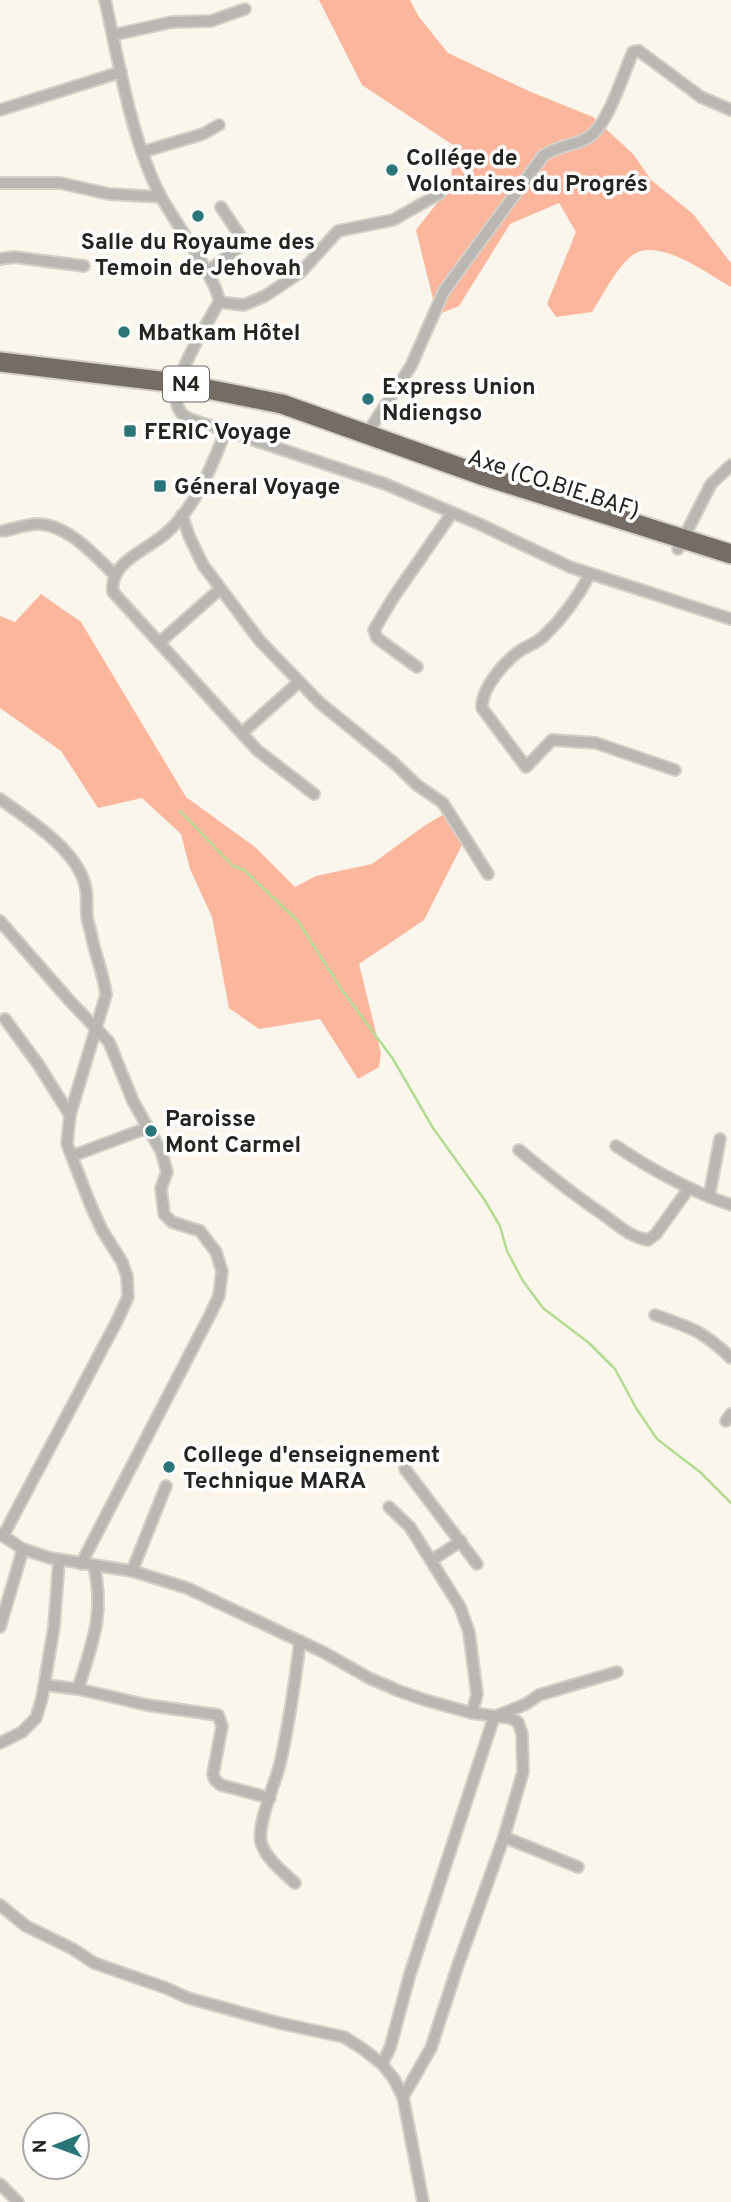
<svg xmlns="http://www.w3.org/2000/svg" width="731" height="2202" font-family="Overpass,sans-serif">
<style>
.green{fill:#fcb69d}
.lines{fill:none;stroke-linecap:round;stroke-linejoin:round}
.stream{stroke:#b4db94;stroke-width:2.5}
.street-casing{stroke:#d5d0c7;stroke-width:14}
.highway-casing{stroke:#d5d0c7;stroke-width:23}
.street{stroke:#bab6b2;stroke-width:10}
.highway{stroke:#746c65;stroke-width:19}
.poi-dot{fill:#2a7578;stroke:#fff;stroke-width:2.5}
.labels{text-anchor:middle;stroke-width:7;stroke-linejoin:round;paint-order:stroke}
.shield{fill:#fff;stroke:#676663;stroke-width:2}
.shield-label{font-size:21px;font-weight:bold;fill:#262420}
.poi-label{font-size:23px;font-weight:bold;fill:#262420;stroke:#fff;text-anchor:start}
.street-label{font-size:23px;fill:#262420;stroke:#fff}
</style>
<rect width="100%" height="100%" fill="#fbf6ec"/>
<g class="green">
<path d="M319,0H410L419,17L448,53L531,92L593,117L634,155L651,180L693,214L731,263V287C706,273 654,233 629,258C614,272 603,295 592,312L556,317L547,304L576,232L559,203L510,224L459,306L437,315L416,230L451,185L453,145L362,85Z"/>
<polygon points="41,594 81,622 186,797 255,847 295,887 316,876 372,864 424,826 449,811 465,839 424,920 359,964 381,1053 379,1067 358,1079 320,1019 259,1029 229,1008 212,917 190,869 181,834 142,798 98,808 61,751 0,708 0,616 15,622"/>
</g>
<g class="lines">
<polyline class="stream" points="180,811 233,866 244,870 298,921 342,990 393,1059 433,1128 484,1199 500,1226 507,1251 523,1281 543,1308 589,1343 615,1369 636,1408 657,1439 700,1472 731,1503"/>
<defs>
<g id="street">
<path d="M105,0C119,62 131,139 160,195C172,218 219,282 219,302C207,325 164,388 180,411C185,420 200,422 209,425L385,484L477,523L570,567L731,619"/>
<polyline points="113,35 172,22 211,21 245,9"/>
<polyline points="0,110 121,72"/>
<polyline points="142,152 203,134 219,125"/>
<polyline points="0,183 60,183 109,194 161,197"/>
<polyline points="0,259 14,257 84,266"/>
<polyline points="207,272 242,245 241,237 221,207"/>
<polyline points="219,302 244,305 265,296 301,272 338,231 393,220 439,194"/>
<path d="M226,430C212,466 195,509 165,534C147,550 109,562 113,592L257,750L314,794"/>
<path d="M366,435L411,366L444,291L543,156C557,145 575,146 589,137C608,125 623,74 633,52L639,51L701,97L731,110"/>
<polyline points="182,515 189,536 203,565 260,641 320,703 394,763 417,785 443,803 488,874"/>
<path d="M3,531C13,529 25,525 36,524C67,523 95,556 115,575"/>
<polyline points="678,549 711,484 731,465"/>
<path d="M590,574C578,597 563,618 544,636C537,643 529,645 521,650C505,661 481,688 482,708L526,767L552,740L596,743L675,770"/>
<polyline points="160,642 219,590"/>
<polyline points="417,667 377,638 374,630 393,598 452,513"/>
<polyline points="242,733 299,682"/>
<path d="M0,799C29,820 76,849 85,885C88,895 86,906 87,917C88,924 91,931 92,938C96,958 104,975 106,995L70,1115L67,1144L91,1206L102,1230L122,1262L127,1276L128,1297L117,1321L3,1536"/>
<polyline points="0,921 69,1000 109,1042 133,1101 161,1151 167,1172 161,1188 164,1214 172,1222 200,1231 216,1252 222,1271 219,1296 210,1315 81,1564"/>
<polyline points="5,1019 38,1064 70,1115"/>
<path d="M616,1146C652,1170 690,1191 731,1205"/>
<path d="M519,1150C546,1172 572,1194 601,1213C617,1224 629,1237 648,1240L656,1234L689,1188"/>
<polyline points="72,1156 147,1128"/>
<polyline points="709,1197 720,1139"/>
<path d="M655,1315C691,1328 702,1330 731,1358"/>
<polyline points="726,1421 731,1414"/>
<polyline points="405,1469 477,1564"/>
<polyline points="389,1507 410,1527 460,1607 469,1632 477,1694 472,1713"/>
<polyline points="0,1534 23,1549 50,1558 132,1571 187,1588 325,1653 369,1678 399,1691 425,1700 472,1713 510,1718 518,1722 522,1734 523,1772 504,1837 458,1965 431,2048 403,2097"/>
<polyline points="432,1560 461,1541"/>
<polyline points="132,1571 166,1486"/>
<polyline points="0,1627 23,1549"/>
<polyline points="45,1685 78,1689 147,1705 218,1715 222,1726 213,1774 215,1780 221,1785 270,1798"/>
<path d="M78,1689C92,1644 105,1614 94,1566"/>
<polyline points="0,1743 22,1732 36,1718 42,1698 54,1627 59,1560"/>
<polyline points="504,1837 578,1867"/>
<path d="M295,1883C283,1872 265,1858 261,1842C257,1825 275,1783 280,1764C289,1723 295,1683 300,1641"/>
<polyline points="0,1905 26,1926 73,1949 94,1963 166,1988 188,1998 279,2023 344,2037 363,2049 382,2064 394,2079 403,2097 423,2202"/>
<polyline points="382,2064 390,2048 410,1974 494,1717 526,1704 539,1695 617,1672"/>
<polyline points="0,2184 18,2202"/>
</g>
<polyline id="highway" points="0,362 177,383 282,404 484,476 731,554"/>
</defs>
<use href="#street" class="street-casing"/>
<use href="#highway" class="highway-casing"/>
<use href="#street" class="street"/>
<use href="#highway" class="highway"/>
</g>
<g class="poi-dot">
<circle cx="392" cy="170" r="7"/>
<circle cx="198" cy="216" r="7"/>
<circle cx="124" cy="332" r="7"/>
<circle cx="368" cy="399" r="7"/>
<rect x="123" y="424" width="14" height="14" rx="3.5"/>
<rect x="153" y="479" width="14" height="14" rx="3.5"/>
<circle cx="151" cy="1131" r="7"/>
<circle cx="169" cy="1467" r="7"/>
</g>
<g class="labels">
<rect class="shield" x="163" y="366.5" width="46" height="35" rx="5"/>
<g class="shield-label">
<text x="186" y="391">N4</text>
</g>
<g class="poi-label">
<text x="406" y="165">Collége de<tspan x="406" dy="26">Volontaires du Progrés</tspan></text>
<text x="198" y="249" text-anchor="middle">Salle du Royaume des<tspan x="198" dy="26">Temoin de Jehovah</tspan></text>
<text x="138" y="340">Mbatkam Hôtel</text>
<text x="382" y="394">Express Union<tspan x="382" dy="26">Ndiengso</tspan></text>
<text x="144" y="439">FERIC Voyage</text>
<text x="174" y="494">Géneral Voyage</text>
<text x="165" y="1126">Paroisse<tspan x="165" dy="26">Mont Carmel</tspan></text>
<text x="183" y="1462">College d'enseignement<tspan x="183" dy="26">Technique MARA</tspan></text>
</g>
<g class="street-label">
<text transform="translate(554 483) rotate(18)" y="8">Axe (CO.BIE.BAF)</text>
</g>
</g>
<g transform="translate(56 2146) rotate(269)"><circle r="33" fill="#ffffff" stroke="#a8a7a6" stroke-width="2"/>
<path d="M0-5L12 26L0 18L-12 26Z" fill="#2a7578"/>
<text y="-10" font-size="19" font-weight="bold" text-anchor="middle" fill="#262420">N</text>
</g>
</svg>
